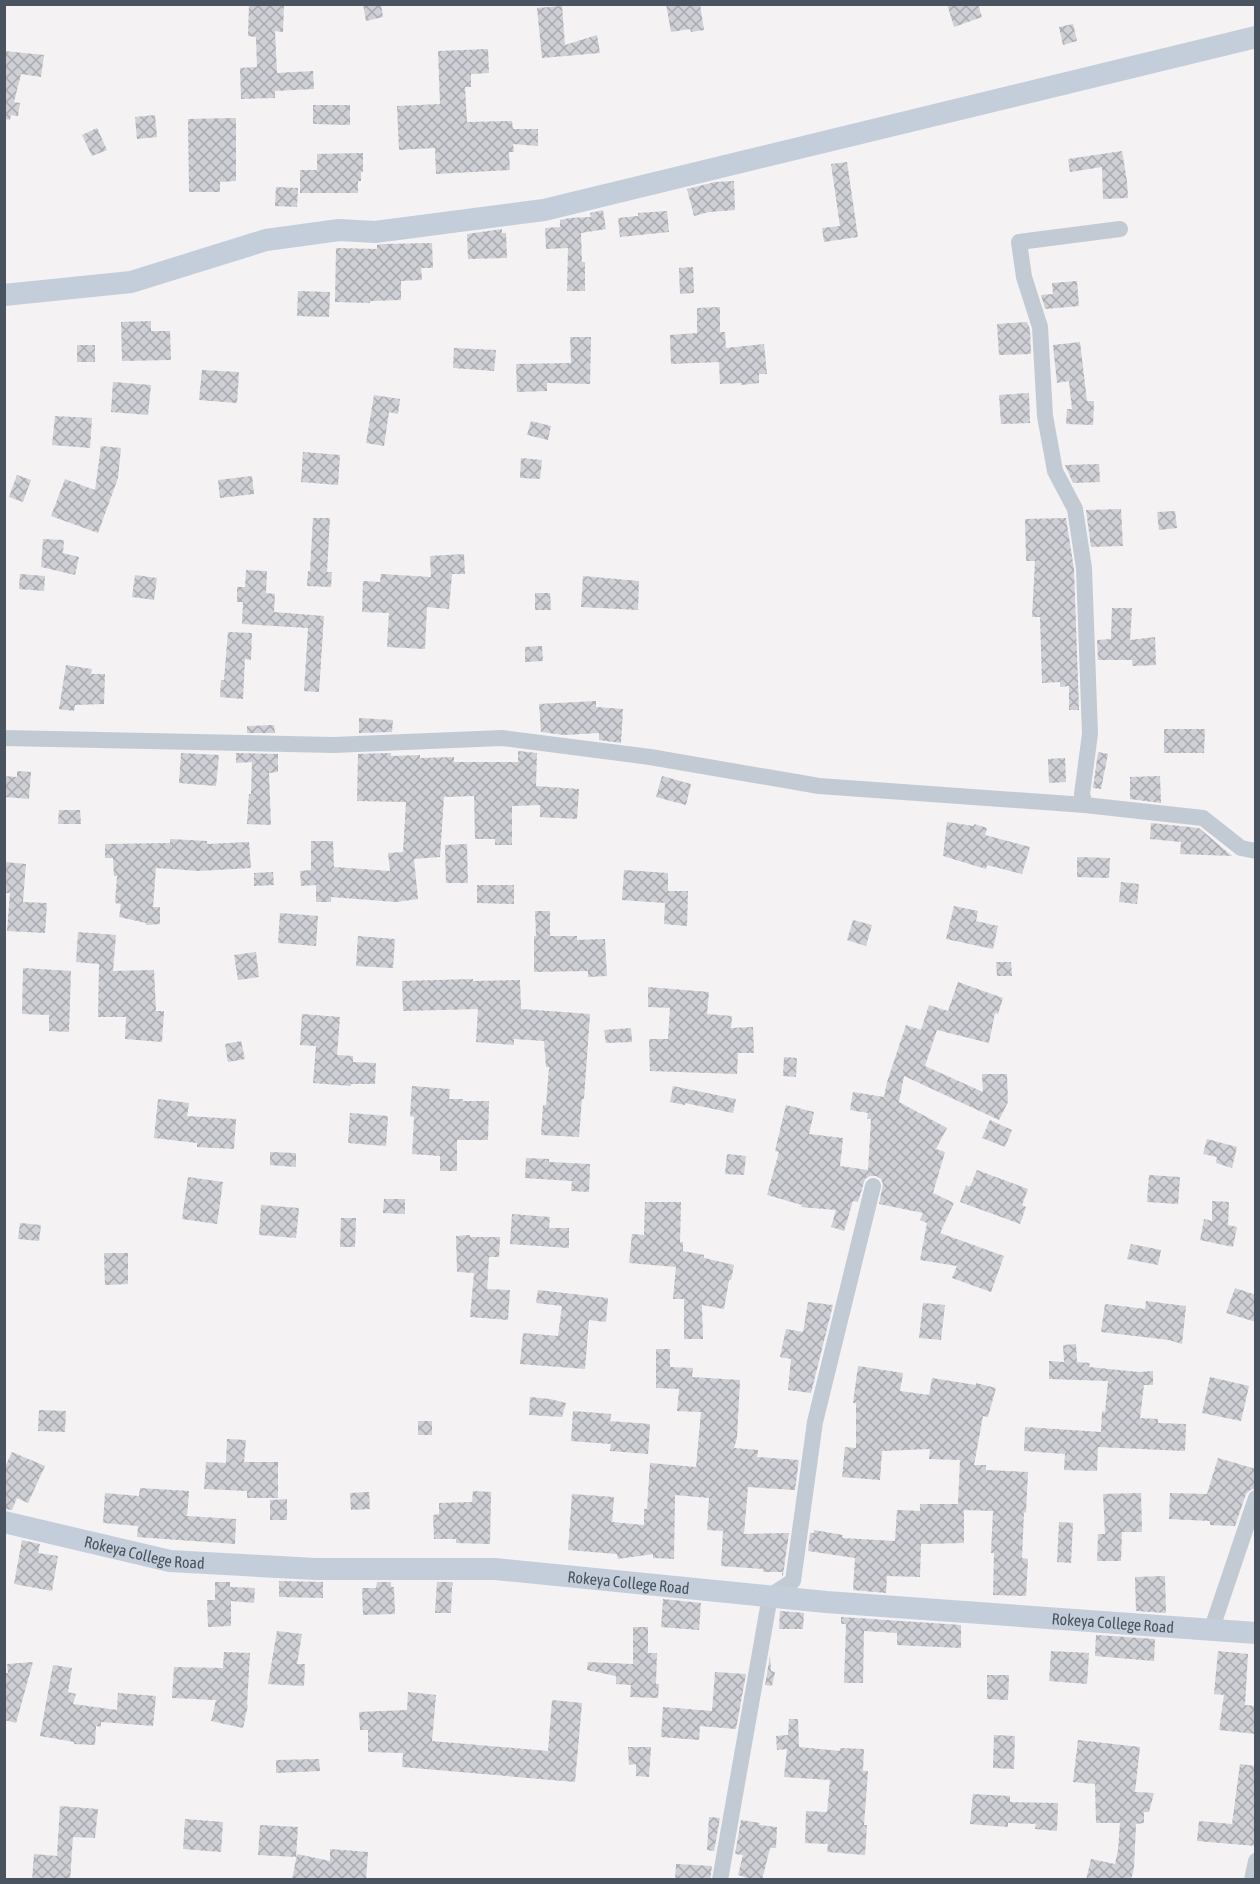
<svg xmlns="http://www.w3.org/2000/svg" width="1260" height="1884" font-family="'Asap Condensed',sans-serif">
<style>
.building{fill:url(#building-cross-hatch)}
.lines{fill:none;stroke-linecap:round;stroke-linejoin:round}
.street{stroke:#c2cbd3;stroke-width:16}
.secondary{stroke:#c4ceda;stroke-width:22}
.labels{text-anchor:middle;stroke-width:6;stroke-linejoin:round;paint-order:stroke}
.street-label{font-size:16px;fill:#495460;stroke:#fff}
</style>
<defs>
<pattern id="building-cross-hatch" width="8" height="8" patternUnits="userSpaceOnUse" patternTransform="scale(1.5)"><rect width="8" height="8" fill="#ced0d6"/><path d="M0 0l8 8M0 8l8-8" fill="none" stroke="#a9abb1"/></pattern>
</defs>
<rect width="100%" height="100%" fill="#f4f2f2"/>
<g class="building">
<polygon points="249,4 284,4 283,32 275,31 277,73 313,71 314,89 275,91 275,98 241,99 240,68 257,67 256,37 248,36"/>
<polygon points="363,4 381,4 383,17 366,21"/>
<polygon points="666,4 700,4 704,30 691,32 690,29 671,32"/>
<polygon points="947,4 978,4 982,17 954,27"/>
<polygon points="562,6 565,45 597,35 600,53 542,58 537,8"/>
<polygon points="1073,24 1077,41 1063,45 1059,27"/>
<polygon points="488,49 489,73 471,74 471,87 465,87 467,122 512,121 513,129 538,129 538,146 513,144 514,152 509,152 510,170 436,174 435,148 399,150 397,106 440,104 438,51"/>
<polygon points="4,51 44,55 41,77 21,74 14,102 20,103 18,116 11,115 10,120 4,119"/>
<polygon points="313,105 350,105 350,125 313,124"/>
<polygon points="155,115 157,137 137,139 135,117"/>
<polygon points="236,118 236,181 220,182 220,192 189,192 188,119"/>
<polygon points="97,128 107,150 92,156 82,135"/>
<polygon points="1122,151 1127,181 1128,198 1103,199 1102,167 1070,172 1068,159"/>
<polygon points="363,153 363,172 361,172 361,181 358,181 358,193 300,193 300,170 317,170 317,154"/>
<polygon points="847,162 858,237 824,242 822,228 840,226 831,164"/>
<polygon points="734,181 735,210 709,212 694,216 687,189 715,182"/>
<polygon points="276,187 298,188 297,207 275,206"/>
<polygon points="603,210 606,229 581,233 582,262 585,262 585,291 567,291 568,248 546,249 545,228 560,227 560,220 570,218 591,217 590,213"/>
<polygon points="667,211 669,232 620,237 618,218 638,216 638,213"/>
<polygon points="502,229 502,233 506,233 507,258 468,259 467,234"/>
<polygon points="432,243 433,268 421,268 422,280 401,281 401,300 370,301 370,303 335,302 336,248 377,249 377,245 384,244"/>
<polygon points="693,267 694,293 680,294 679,268"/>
<polygon points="1077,281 1079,306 1045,309 1041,295 1053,294 1052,283"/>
<polygon points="298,291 330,292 329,317 297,316"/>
<polygon points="720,307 720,332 725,332 726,348 764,344 767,374 759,374 759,383 741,385 741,383 720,384 719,362 671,364 670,335 697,333 697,308"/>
<polygon points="151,321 151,331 170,331 171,360 122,361 121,322"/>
<polygon points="1027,322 1030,329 1031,354 999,355 997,324"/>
<polygon points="570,337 591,337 590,384 547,383 547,391 517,392 516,364 571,363"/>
<polygon points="1080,342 1087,401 1094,401 1093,425 1066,424 1067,409 1072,409 1069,381 1057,383 1053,345"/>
<rect x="77" y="345" width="18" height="17"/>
<polygon points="454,348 496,350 494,371 453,368"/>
<polygon points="202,370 239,372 237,403 199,400"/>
<polygon points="113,382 151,385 148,415 111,412"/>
<polygon points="1029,393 1030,423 1001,424 999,395"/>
<polygon points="374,395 400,399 398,414 389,412 384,446 366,443"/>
<polygon points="55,416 92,418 90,448 52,445"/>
<polygon points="531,421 551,426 548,440 527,435"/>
<polygon points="101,446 121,448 118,478 98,533 51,516 65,479 95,490"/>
<polygon points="303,452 340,455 338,485 301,482"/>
<polygon points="521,458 542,460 540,479 520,478"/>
<polygon points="1099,464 1100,482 1073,483 1065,465"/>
<polygon points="17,475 31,480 23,502 9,497"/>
<polygon points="252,476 254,494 220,498 218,480"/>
<polygon points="1121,509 1123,546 1091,547 1086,510"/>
<polygon points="1175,511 1177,528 1159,530 1157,512"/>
<polygon points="313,518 330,518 327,572 332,572 331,587 307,586 308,571 310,571"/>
<polygon points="1066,518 1074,569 1079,710 1069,710 1069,686 1060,687 1060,682 1042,683 1040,617 1032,617 1035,561 1026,561 1025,519"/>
<polygon points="43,539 64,540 63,553 79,557 75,575 41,567"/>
<polygon points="464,554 465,574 452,574 449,609 427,607 425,649 387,647 389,613 362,612 363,581 380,582 381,574 431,577 430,556"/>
<polygon points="246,570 267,571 266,593 275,594 274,612 324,616 319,692 304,691 308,628 242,624 243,602 237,602 237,587 245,587"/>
<polygon points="20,574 45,576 44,591 19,589"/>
<polygon points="135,575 157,578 154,600 132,597"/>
<polygon points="583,576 639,581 638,610 581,607"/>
<polygon points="535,593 550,593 551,610 535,610"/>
<polygon points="1112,608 1132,608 1130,640 1155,637 1156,665 1133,666 1132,660 1098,660 1097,640 1111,639"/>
<polygon points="228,632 252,633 251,660 245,659 243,699 220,697 221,680 224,680"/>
<polygon points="542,646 543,661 525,662 525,647"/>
<polygon points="66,665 92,669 91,674 105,674 104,704 75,705 74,711 59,709"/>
<polygon points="596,701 596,707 623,709 621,743 599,740 599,733 564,735 541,732 539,704"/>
<polygon points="359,718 393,720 392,732 359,733"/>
<polygon points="274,725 275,733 247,733 247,726"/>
<polygon points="1164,729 1205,729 1204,753 1164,753"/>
<polygon points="518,751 537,753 536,786 579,789 577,819 540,817 540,805 512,806 512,845 495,845 495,839 475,839 474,796 444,797 440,857 414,859 418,899 396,902 331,897 331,902 316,902 316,885 301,886 300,871 311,870 311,841 333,841 334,867 390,871 388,853 403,852 406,802 357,801 358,754 391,753 391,756 420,755 420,758 454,757 454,762 518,762"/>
<polygon points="1098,752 1108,754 1101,789 1093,788"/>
<polygon points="181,753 219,755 216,786 179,783"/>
<polygon points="236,753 278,754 278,772 269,773 271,825 247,824 249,794 251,794 252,762 236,763"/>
<polygon points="1065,758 1066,782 1049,783 1048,759"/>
<polygon points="17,771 31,772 29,799 4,797 4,776 17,777"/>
<polygon points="662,776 691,784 686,805 656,797"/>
<polygon points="1160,776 1161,803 1130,799 1130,777"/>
<polygon points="59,810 80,810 81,824 58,824"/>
<polygon points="947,822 974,826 974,824 987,828 985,835 1030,847 1022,874 987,865 986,869 943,856"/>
<polygon points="1151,823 1199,828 1232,856 1180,854 1181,842 1150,839"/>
<polygon points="170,839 207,841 207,844 249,842 251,868 199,871 156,868 153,907 160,907 160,924 146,925 146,923 119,917 121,904 115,903 117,876 114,876 113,858 105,858 105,844 170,843"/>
<polygon points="467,844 468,883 446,883 445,845"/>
<polygon points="1077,857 1110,858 1109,878 1077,877"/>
<polygon points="4,862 26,864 23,902 47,903 45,933 7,931 10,893 4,893"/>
<polygon points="624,870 668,873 668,891 688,891 687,926 664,924 665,903 622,900"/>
<polygon points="273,872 274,885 254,886 254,873"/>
<polygon points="1121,882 1139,884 1137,904 1119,902"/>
<polygon points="477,885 514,885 514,904 477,903"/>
<polygon points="954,906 978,911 976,921 998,926 993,949 946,939"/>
<polygon points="535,911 550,911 550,936 577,936 577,940 605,939 607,976 588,977 588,971 534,972 534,936 536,936"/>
<polygon points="280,913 318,916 316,946 278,943"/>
<polygon points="853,920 872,925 866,946 847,940"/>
<polygon points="78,932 116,935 113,971 154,970 156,1011 164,1011 162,1042 125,1039 126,1017 98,1017 99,964 76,962"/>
<polygon points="358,936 395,939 393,968 356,966"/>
<polygon points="256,952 259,977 238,980 234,955"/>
<polygon points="996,962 1011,962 1012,976 997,976"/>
<polygon points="23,968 71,971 69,1032 49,1031 49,1015 22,1014"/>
<polygon points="473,979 473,981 520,980 521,1009 590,1014 584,1099 582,1099 579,1137 541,1135 543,1105 546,1105 549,1067 546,1067 544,1041 514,1039 514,1045 476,1042 478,1009 403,1011 402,981"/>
<polygon points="958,982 1003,998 998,1014 995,1013 989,1043 937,1030 925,1066 983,1092 982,1074 1007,1074 1008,1102 999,1120 904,1076 899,1102 947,1128 936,1149 945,1152 933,1193 954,1203 940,1233 1004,1256 991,1292 952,1278 957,1266 920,1260 927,1223 920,1220 923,1213 879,1204 883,1184 881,1179 876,1176 870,1176 865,1179 858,1202 853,1201 844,1231 831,1227 836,1210 801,1207 802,1205 767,1195 779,1152 775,1151 786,1105 814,1112 809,1134 843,1138 840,1166 868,1170 871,1119 867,1119 868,1113 850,1110 853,1092 884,1097 887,1082 906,1025 921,1030 929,1005 948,1011"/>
<polygon points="648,987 709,992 707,1014 732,1016 731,1028 753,1027 754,1053 738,1053 737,1074 650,1071 649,1039 668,1039 670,1008 648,1007"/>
<polygon points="302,1014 340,1017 337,1055 353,1056 353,1062 376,1063 375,1084 351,1084 351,1086 313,1083 316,1046 300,1045"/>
<polygon points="631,1028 632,1042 606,1043 604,1030"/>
<polygon points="241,1041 245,1059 228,1062 225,1044"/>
<polygon points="784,1057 797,1058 796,1077 783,1076"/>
<polygon points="412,1086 450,1089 449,1099 463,1099 463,1101 489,1101 488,1140 457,1140 457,1171 440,1171 440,1156 412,1154 414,1117 410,1116"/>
<polygon points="673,1086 736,1099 733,1113 685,1103 685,1105 670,1102"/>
<polygon points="158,1099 189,1103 187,1116 236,1119 234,1149 197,1147 197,1143 154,1138"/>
<polygon points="350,1113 388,1116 386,1146 348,1143"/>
<polygon points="990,1120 1012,1130 1005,1147 982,1138"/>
<polygon points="1207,1139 1237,1147 1232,1168 1216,1163 1217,1157 1203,1154"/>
<polygon points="270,1152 296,1153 296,1167 270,1165"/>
<polygon points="727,1154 746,1156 744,1175 725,1174"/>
<polygon points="526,1158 549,1159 549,1162 590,1164 589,1192 571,1191 572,1181 525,1178"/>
<polygon points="977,1170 1028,1189 1022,1205 1026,1207 1020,1224 960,1202 966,1185 970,1187"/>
<polygon points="1149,1175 1180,1177 1178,1204 1147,1202"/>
<polygon points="188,1177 223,1182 217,1224 182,1219"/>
<polygon points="384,1199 405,1199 405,1214 383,1213"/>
<polygon points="1212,1201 1229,1202 1228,1225 1237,1227 1233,1247 1200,1240 1204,1219 1212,1221"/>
<polygon points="645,1202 681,1202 680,1242 683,1242 683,1251 704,1255 704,1258 734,1265 731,1280 729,1280 724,1309 702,1305 703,1339 684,1339 684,1299 673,1299 676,1267 629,1263 632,1234 644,1235"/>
<polygon points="261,1205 299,1208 296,1238 259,1235"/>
<polygon points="512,1214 550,1217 549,1228 569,1228 569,1248 510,1244"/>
<polygon points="341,1218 356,1218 355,1247 340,1247"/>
<polygon points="20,1223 41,1225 39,1241 18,1239"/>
<polygon points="470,1235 470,1237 500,1237 499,1257 489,1257 487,1289 510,1290 508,1320 470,1317 474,1273 457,1272 456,1236"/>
<polygon points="1131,1244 1161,1250 1158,1265 1127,1259"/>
<polygon points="104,1253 128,1253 128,1284 105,1285"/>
<polygon points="1235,1288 1256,1295 1256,1322 1226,1313"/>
<polygon points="538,1290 608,1298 606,1322 589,1320 585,1369 520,1364 523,1333 558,1336 562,1306 536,1303"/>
<polygon points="1146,1301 1186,1306 1182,1344 1169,1340 1101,1332 1105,1304 1145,1309"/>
<polygon points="808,1302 833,1305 811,1393 788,1390 791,1359 780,1357 786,1329 803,1332"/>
<polygon points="923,1303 945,1305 941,1340 919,1338"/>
<polygon points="1076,1344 1077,1362 1090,1363 1089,1367 1139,1372 1153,1371 1153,1385 1144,1385 1140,1418 1158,1419 1158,1423 1186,1424 1185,1451 1098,1447 1097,1471 1064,1470 1065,1454 1024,1451 1025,1427 1101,1432 1102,1411 1105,1412 1108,1381 1049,1379 1049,1361 1064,1362 1063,1345"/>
<polygon points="656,1349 670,1349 670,1367 693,1368 692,1377 740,1380 737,1438 734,1448 758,1450 757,1457 799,1460 795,1490 748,1487 744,1534 789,1533 783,1575 782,1576 782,1572 763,1572 763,1569 721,1566 723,1531 707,1530 709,1498 675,1495 674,1559 653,1558 653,1554 618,1559 617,1554 568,1550 572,1494 614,1497 612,1522 644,1525 644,1509 647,1509 650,1463 696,1467 701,1412 677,1411 679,1389 656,1388"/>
<polygon points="858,1366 903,1373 900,1391 929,1395 932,1378 976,1385 976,1383 996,1388 988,1417 983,1416 974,1465 986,1465 986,1470 1028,1472 1026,1513 1024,1512 1022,1558 1028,1559 1026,1596 993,1595 994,1553 991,1553 993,1511 964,1510 964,1543 921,1544 920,1577 887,1576 886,1593 853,1590 855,1558 808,1551 810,1533 814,1533 814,1530 843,1535 842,1538 895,1541 897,1510 920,1511 920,1504 958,1504 960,1460 929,1459 930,1449 882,1451 880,1480 842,1477 845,1447 856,1448 856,1403 853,1403"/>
<polygon points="1210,1377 1249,1386 1241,1421 1202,1413"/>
<polygon points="530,1397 550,1399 566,1403 562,1417 529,1415"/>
<polygon points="39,1410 66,1411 65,1432 38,1431"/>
<polygon points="573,1411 611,1414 610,1421 650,1424 648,1454 610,1451 611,1444 571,1441"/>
<rect x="418" y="1421" width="14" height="14"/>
<polygon points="227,1439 246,1440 244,1462 278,1462 278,1498 247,1498 247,1491 204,1489 206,1462 226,1463"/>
<polygon points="12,1452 45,1466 28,1503 17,1498 12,1510 4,1509 4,1469"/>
<polygon points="1218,1458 1256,1469 1256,1488 1250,1490 1246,1494 1235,1526 1210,1525 1210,1521 1169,1519 1170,1493 1207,1494"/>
<polygon points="140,1488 189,1491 187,1516 236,1519 235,1544 137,1537 138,1526 103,1523 105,1493 139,1496"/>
<polygon points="473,1491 491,1492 490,1544 456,1543 456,1539 434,1539 433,1515 439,1514 439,1503 472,1502"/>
<polygon points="369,1492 370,1509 351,1510 350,1493"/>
<polygon points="1141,1493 1142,1532 1122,1532 1121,1561 1097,1561 1098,1534 1105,1534 1103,1494"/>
<polygon points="287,1499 287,1520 270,1520 270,1500"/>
<polygon points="1059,1522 1073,1523 1071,1563 1057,1562"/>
<polygon points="22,1540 40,1544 38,1553 58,1556 52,1591 14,1584"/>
<polygon points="1165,1576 1166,1613 1136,1611 1135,1577"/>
<polygon points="279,1581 323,1582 323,1598 279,1597"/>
<polygon points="215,1582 230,1582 230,1587 255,1588 254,1603 231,1601 231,1626 208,1627 207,1600 215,1600"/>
<polygon points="377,1582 391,1582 391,1587 394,1587 395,1614 363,1615 362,1588 376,1588"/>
<polygon points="437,1582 453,1582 453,1586 452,1586 451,1613 435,1613"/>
<polygon points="663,1599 701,1603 699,1630 661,1627"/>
<polygon points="780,1611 804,1613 803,1629 779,1629"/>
<polygon points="841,1617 961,1625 961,1648 897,1645 897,1633 864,1631 863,1683 844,1683 846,1624 841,1624"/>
<polygon points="633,1627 648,1627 648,1653 657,1653 656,1684 659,1684 658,1698 630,1697 631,1685 616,1684 616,1676 587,1670 588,1662 633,1664"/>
<polygon points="277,1631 302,1634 297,1664 305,1664 304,1686 268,1684"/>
<polygon points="1096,1635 1155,1639 1154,1661 1095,1656"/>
<polygon points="1051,1651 1089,1653 1087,1684 1049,1681"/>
<polygon points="1218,1651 1248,1654 1245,1705 1256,1706 1256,1734 1219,1730 1224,1695 1214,1694"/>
<polygon points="224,1652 250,1653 247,1705 248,1705 243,1728 211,1721 216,1700 172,1698 174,1667 223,1668"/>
<polygon points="770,1656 771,1671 775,1672 772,1686 765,1685"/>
<polygon points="33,1662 16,1723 4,1720 4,1673 8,1673 7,1664"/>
<polygon points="53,1665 72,1668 68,1692 76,1694 73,1704 117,1710 118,1693 156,1696 153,1726 101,1722 101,1727 96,1726 95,1745 74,1744 74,1742 40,1736"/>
<polygon points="715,1672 746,1674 736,1729 700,1726 699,1740 661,1737 663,1707 712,1711"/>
<polygon points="987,1675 1009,1675 1008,1700 987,1699"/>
<polygon points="408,1692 436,1695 432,1741 548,1751 552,1700 582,1703 575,1782 402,1767 403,1753 368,1752 368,1730 360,1730 359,1712 407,1710"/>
<polygon points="789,1719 798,1719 799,1747 840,1751 840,1748 864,1749 863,1771 868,1771 864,1825 867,1825 865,1855 827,1852 828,1844 805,1843 806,1811 827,1812 830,1780 784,1777 787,1749 777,1750 776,1736 788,1735"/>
<polygon points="994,1735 1015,1736 1014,1769 993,1768"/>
<polygon points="1078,1740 1140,1747 1135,1792 1154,1793 1149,1812 1144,1812 1144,1823 1136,1824 1134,1868 1131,1880 1086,1880 1091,1859 1115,1864 1118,1850 1120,1823 1096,1823 1095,1784 1073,1782"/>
<polygon points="628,1747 651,1747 649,1777 636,1776 636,1764 629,1765"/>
<polygon points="319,1759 320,1771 276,1773 276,1760"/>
<polygon points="1240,1764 1256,1766 1256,1846 1197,1841 1199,1821 1232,1824"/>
<polygon points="973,1794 1010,1796 1010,1802 1058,1803 1057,1831 1035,1829 1036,1824 1008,1823 1008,1827 970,1824"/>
<polygon points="60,1806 98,1809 95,1838 73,1837 70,1880 32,1880 34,1854 57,1856"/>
<polygon points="709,1817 720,1818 714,1851 707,1850"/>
<polygon points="185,1819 223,1822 221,1852 183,1849"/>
<polygon points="741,1820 760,1823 759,1825 777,1827 776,1848 770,1848 762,1880 753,1880 738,1875 743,1855 735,1854"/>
<polygon points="260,1825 298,1827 296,1857 258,1855"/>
<polygon points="330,1849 368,1852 366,1880 292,1880 297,1854 330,1861"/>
<polygon points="676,1864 712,1866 710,1880 675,1880"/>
</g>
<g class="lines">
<g class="street">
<polyline points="4,738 333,745 502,738 650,757 819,786 1085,805 1203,818 1241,848 1256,851"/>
<polyline points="1085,805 1082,794 1090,734 1084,568 1075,509 1055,471 1045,416 1040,327 1024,277 1019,242 1120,229"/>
<polyline points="1212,1628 1256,1498"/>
<polyline points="720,1880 770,1596 793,1581 815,1422 873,1186"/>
<polyline points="1252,1880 1256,1861"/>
</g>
<g class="secondary">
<polyline points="4,295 131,282 266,240 339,230 375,232 544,210 1256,37"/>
<path id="s1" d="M4,1522L170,1561L315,1569H495L826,1602L1256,1633"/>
</g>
</g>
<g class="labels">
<g class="street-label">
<text dy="6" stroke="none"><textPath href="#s1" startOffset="144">Rokeya College Road</textPath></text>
<text dy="6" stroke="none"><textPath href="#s1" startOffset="630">Rokeya College Road</textPath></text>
<text dy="6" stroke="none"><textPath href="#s1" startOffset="1116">Rokeya College Road</textPath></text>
</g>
</g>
<rect width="1260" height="1884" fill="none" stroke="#495460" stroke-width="12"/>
</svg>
